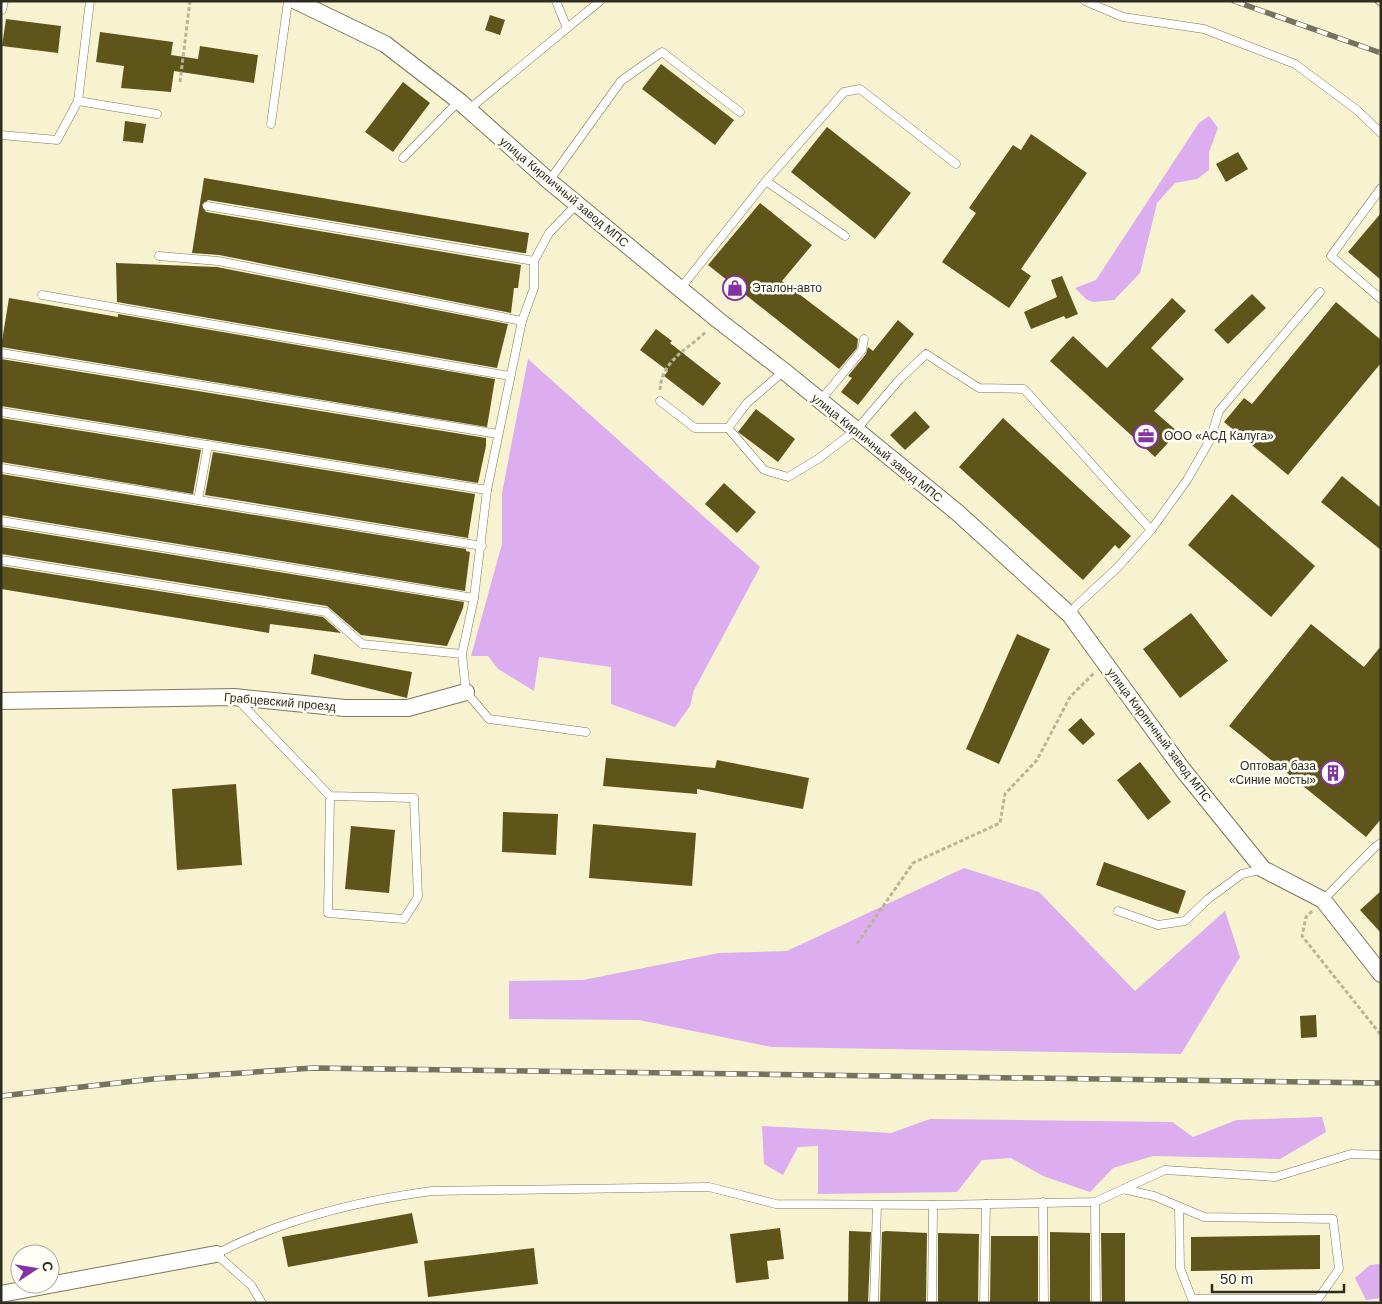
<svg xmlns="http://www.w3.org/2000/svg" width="1382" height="1304" font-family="Helvetica,sans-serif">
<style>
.green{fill:#dcadef}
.building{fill:#5f551b}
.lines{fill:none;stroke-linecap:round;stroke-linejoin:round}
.lane-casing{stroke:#7d7859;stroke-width:9}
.street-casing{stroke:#7d7859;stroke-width:18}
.path{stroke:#b9b599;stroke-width:3;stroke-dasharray:4 2.5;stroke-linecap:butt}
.lane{stroke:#fff;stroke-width:8}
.street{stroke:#fff;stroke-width:16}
.rail-casing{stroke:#75725d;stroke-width:5.5}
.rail{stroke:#fffef7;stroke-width:4;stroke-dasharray:11;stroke-linecap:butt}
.labels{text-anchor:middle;stroke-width:5;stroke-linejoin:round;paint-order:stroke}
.street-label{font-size:12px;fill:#2f2d20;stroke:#fffef7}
.poi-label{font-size:12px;fill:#2f2d20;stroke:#fffef7;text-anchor:start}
</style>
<rect width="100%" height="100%" fill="#f7f2d0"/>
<g class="green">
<polygon points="1209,116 1218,128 1209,152 1209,170 1197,179 1175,183 1157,203 1140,273 1114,300 1093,302 1086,299 1075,288 1096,280 1199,123"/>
<polygon points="528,359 760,567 694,690 690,706 675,727 611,704 611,667 539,657 534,691 498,669 488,656 471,656 502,544 502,493"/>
<polygon points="964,868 1039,892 1135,991 1225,911 1240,957 1181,1054 772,1047 639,1020 509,1019 509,981 583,980 719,953 787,951"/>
<polygon points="1322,1117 1326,1132 1280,1159 1153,1156 1113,1168 1090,1192 1043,1176 1011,1158 982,1160 957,1192 818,1194 818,1146 798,1147 783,1175 764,1164 762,1126 891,1133 930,1119 1172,1122 1193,1137 1237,1120"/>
<polygon points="1381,1264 1381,1298 1366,1300 1355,1278 1370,1265"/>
</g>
<g class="building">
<polygon points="490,15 505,20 500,35 485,30"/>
<polygon points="6,19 61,26 58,53 2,46"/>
<polygon points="100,32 173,42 171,55 198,59 200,46 258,55 254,83 174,71 171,92 121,88 124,66 96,62"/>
<polygon points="661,64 734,120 715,145 642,89"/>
<polygon points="403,82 430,103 393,152 365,132"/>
<polygon points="125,121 146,124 143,143 123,141"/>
<polygon points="827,127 911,193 875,239 791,172"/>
<polygon points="1031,134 1087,173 1021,269 1031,276 1009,308 942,262 976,213 969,208 1013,145 1021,150"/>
<polygon points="1238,152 1248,169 1226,182 1216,164"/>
<polygon points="204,178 529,233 526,253 523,253 208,200 202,205 206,212 521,265 518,288 514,288 511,313 219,255 192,253"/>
<polygon points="760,203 812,245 782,281 858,339 857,348 839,369 708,265"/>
<polygon points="1381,213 1381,280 1348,252"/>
<polygon points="116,263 217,267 508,324 497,368 117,302"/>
<polygon points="1062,276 1078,314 1066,319 1064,316 1031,329 1024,312 1057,297 1051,280"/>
<polygon points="1252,294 1266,308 1228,344 1214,330"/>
<polygon points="9,298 118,317 118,314 495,379 487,427 1,347"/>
<polygon points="1172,298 1186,311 1151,348 1184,379 1154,411 1178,432 1155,457 1050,361 1073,336 1107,368"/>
<polygon points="1336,302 1381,340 1381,363 1288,475 1224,422 1244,398 1252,404"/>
<polygon points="898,320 914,334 858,405 841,392 852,378 848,376 866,354 868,347 873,351"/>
<polygon points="656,329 672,341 670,343 721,383 703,406 664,376 668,371 640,350"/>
<polygon points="1,359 486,438 486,446 478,483 1,406"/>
<polygon points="756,409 795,439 778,462 738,432"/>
<polygon points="915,411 930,427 905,450 890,435"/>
<polygon points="1,418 201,450 193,494 1,462"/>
<polygon points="1003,418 1131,536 1119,549 1115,545 1083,580 959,467"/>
<polygon points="213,452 475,494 468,538 205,495"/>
<polygon points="1,474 466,549 466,551 470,552 465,591 1,515"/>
<polygon points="1342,476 1381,508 1381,550 1321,502"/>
<polygon points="724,483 756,512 737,533 705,504"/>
<polygon points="1232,494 1315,566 1271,617 1188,545"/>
<polygon points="1,527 464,602 463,608 447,646 361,635 327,606 1,554"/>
<polygon points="1,566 323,617 341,633 270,624 269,633 1,589"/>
<polygon points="1191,613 1228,661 1180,698 1143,649"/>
<polygon points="1311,624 1364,667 1381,646 1381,819 1366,837 1229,726"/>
<polygon points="1017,634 1050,649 999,764 966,749"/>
<polygon points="314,654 412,672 407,698 311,674"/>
<polygon points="1081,718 1095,734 1083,745 1068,730"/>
<polygon points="606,758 715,768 717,760 809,778 803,809 697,789 697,794 603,786"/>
<polygon points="1140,762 1171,802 1148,820 1117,780"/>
<polygon points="236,784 242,865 177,870 172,789"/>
<polygon points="503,812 558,814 556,855 502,852"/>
<polygon points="593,824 696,833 692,886 589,878"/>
<polygon points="351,826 395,830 389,893 345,889"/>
<polygon points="1104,862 1186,891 1178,914 1096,885"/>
<polygon points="1381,891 1381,933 1360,910"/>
<polygon points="1316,1015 1317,1037 1301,1038 1300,1016"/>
<polygon points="412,1213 418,1243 288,1267 282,1237"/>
<polygon points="780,1228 784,1259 767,1261 769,1279 736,1283 730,1234"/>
<polygon points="849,1231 871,1232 868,1303 848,1303"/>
<polygon points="886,1231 927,1233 926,1303 880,1303 882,1232"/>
<polygon points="1050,1232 1090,1233 1090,1303 1050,1303"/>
<polygon points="938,1233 979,1234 978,1303 938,1303"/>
<polygon points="1101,1233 1125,1233 1125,1303 1102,1303"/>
<polygon points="1320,1235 1320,1269 1191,1271 1191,1237"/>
<polygon points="991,1236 1038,1236 1038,1303 990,1303"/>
<polygon points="534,1248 538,1284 428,1297 424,1261"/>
</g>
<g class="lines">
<defs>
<g id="lane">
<polyline points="556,1 567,28"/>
<polyline points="1085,1 1123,17 1204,29 1295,64 1357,110 1381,133"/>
<polyline points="2,10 4,1"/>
<polyline points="78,101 157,114"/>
<polyline points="468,110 600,1"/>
<polyline points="271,124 288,1"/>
<polyline points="1,135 57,140 78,101 90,1"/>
<polyline points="403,158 459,101"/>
<polyline points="549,181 621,81 662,52 740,112"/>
<polyline points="766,181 845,236"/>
<polyline points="1381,188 1331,256 1381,299"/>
<polyline points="207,206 534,261"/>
<polyline points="159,256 218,261 522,321"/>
<polyline points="680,289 766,181 844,92 860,89 956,164"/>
<polyline points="42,295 510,376"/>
<polyline points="1,353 498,434"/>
<polyline points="784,371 747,403 728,428 764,470 788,477 818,459 856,430 900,379 926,354 979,388 1024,389 1151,530"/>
<polyline points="660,401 695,428 728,428"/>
<polyline points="820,401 862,350 864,339"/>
<polyline points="1,412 487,490"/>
<polyline points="1,468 482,546"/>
<polyline points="198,500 208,445"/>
<polyline points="1,521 474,598"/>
<polyline points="1,560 326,612 362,644 462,654 474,598 487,490 522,321 534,288 534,261 549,233 577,204"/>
<polyline points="1070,615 1076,606 1117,568 1151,530 1187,480 1210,440 1219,411 1320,292"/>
<polyline points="462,654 466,692 489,719 586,732"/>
<polyline points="238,700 330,796 414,798 418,897 404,919 328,913 330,796"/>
<polyline points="1323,900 1375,847 1381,843"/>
<polyline points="1118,911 1158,925 1185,921 1208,899 1242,874 1263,869"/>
<polyline points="1123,1189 1154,1196 1204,1217 1333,1219 1339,1269 1318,1299 1192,1299 1180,1268 1179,1207"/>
<polyline points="1043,1202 1044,1303"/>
<polyline points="1095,1202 1096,1303"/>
<path d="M262,1303L251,1285L216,1254C283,1219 357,1201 432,1191L709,1187L776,1204L933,1205L1095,1202L1165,1170L1275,1177L1351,1154L1381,1155"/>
<polyline points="874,1303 877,1205"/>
<polyline points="932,1303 933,1205"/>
<polyline points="984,1303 986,1204"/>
</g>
<g id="street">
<polyline points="296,1 385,44 459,101 549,181 718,320 784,371 958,513 1070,615 1183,770 1263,869 1323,900 1381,974"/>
<polyline points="1,701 234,697 345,708 408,708 466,692"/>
<polyline points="1,1294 216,1254"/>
</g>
</defs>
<use href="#lane" class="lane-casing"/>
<use href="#street" class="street-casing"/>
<g class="path">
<polyline points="180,82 190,1"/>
<path d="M660,390C661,361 688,349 707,331"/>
<polyline points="1312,911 1306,917 1302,936 1381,1035"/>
<polyline points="857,944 913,863 1000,823 1005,794 1037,760 1070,697 1094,673"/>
</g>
<use href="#lane" class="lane"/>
<use href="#street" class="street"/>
<defs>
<g id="rail">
<polyline points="1234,1 1381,53"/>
<polyline points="1377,1 1381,4"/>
<polyline points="1,1096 153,1079 313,1068 1381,1083"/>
</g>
</defs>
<use href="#rail" class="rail-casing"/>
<use href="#rail" class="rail"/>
</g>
<defs>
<symbol id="shop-ring" viewBox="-11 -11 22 22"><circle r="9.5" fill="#fffef7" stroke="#8533a2" stroke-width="1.5"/><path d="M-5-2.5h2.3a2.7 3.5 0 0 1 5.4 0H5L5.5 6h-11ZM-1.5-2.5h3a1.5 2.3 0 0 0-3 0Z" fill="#8533a2"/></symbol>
<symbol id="office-ring" viewBox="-11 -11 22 22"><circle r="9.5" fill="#fffef7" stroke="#8533a2" stroke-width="1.5"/><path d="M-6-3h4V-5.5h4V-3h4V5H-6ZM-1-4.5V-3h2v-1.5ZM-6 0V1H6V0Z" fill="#8533a2"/></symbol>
<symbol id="building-ring" viewBox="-11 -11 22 22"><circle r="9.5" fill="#fffef7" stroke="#8533a2" stroke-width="1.5"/><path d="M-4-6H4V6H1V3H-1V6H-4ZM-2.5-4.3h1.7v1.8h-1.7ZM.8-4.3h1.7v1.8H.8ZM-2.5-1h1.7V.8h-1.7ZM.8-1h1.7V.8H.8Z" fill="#8533a2"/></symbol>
</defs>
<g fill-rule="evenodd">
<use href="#shop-ring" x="721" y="274" width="28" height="28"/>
<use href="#office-ring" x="1132" y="422" width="28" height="28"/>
<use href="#building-ring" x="1319" y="759" width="28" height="28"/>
</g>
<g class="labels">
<g class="street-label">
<text transform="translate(564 192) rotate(40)" y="4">улица Кирпичный завод МПС</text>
<text transform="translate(877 448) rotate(39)" y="4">улица Кирпичный завод МПС</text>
<text transform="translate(280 702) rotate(5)" y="4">Грабцевский проезд</text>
<text transform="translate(1159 735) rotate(53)" y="4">улица Кирпичный завод МПС</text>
</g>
<g class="poi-label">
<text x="752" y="292">Эталон-авто</text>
<text x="1164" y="440">ООО «АСД Калуга»</text>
<text x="1316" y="770" text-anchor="end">Оптовая база<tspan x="1316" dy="14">«Синие мосты»</tspan></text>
</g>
</g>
<rect width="1382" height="1304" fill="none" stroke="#2f2d20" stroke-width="5"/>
<g transform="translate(35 1269) rotate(78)"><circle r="24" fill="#fffef7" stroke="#acaaa1"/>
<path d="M0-4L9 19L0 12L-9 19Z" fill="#8533a2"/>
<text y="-8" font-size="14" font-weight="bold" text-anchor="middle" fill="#2f2d20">С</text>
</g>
<path d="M1212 1284v8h132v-8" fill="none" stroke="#2f2d20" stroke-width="2.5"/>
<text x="1220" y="1284" font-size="15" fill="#2f2d20" stroke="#fffef7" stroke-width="4" paint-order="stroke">50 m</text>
</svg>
